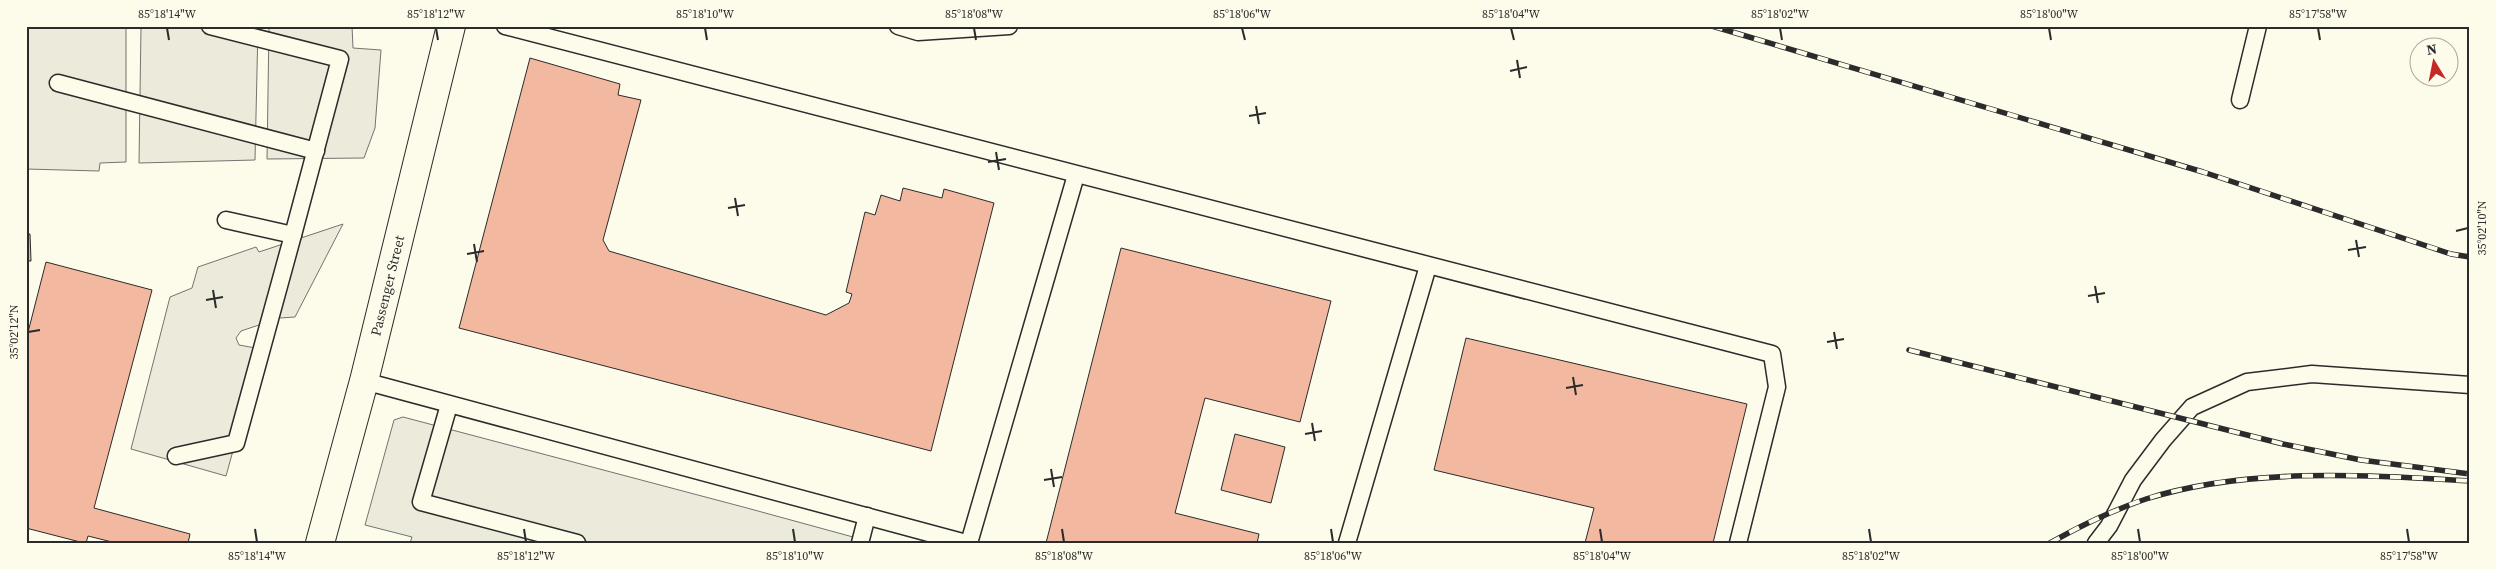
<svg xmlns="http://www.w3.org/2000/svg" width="2496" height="569" font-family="'Source Serif 4',serif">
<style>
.parking{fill:#eceadb;stroke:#74746e}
.building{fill:#f2b8a0;stroke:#2b2b2b}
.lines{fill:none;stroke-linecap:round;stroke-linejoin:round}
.lane-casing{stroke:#2b2b2b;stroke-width:19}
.street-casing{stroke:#2b2b2b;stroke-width:30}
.lane{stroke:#fdfbea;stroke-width:16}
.street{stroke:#fdfbea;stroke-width:28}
.rail-casing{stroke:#2b2b2b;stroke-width:5.5}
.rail{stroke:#fdfbea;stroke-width:4;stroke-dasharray:11;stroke-linecap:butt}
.ticks{fill:none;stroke:#2b2b2b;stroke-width:2}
.labels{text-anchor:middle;stroke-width:4;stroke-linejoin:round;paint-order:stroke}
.street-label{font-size:14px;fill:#2b2b2b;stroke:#fdfbea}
.neatline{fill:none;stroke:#2b2b2b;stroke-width:2}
.ticks-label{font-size:12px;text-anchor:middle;fill:#2b2b2b}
</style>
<rect width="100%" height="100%" fill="#fdfbea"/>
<g class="parking">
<polygon points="26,26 126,26 126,162 100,163 99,171 26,169"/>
<polygon points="141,26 258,26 255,160 139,163"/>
<polygon points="269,26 352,26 353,48 381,50 375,128 364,158 267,159"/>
<polygon points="343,224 295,317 280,318 241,331 236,338 239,345 261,349 226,476 131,449 170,297 192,288 198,267 256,247 259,252"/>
<polygon points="403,417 747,508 875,543 410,543 412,537 365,525 394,420"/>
</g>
<g class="building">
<polygon points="530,58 620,84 618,95 641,100 603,240 609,251 826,315 849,303 852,294 846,292 865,212 875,215 881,195 900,201 903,188 942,198 944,189 994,203 931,451 459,328"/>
<polygon points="26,234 30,234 31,261 26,261"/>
<polygon points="1121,248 1331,301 1300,422 1205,398 1175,513 1259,534 1257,543 1046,543"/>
<polygon points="46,262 152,290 94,508 190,534 188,543 116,543 88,536 86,543 84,543 26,528 26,340"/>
<polygon points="1466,338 1747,404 1713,543 1585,543 1594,508 1434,470"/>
<polygon points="1235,434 1285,447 1271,503 1221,490"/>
</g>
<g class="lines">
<defs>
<g id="lane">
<polyline points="210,26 340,59 293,235"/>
<polyline points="505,26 1772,354 1777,387 1738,543"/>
<polyline points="898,26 918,32 1009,26"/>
<polyline points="58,83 316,151"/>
<polyline points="2240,100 2258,26"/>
<polyline points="364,381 966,543"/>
<polyline points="449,405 421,502 577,543"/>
<polyline points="176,456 236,443 293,235 226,220"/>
<polyline points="860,543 867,516"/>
<polyline points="969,543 1076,175"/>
<polyline points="1347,543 1428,266"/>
<polyline points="2096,543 2109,526 2133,480 2163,440 2192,407 2247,382 2312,374 2470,385"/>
</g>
<g id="street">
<path id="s1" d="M320,543L364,381L451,26"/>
</g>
</defs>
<use href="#lane" class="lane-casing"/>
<use href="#street" class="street-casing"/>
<use href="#lane" class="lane"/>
<use href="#street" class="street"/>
<defs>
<g id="rail">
<polyline points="1712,26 2203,172 2451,254 2470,257"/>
<polyline points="1909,350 2283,444 2361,460 2470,474"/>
<path d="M2050,543C2080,526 2113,510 2146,499C2247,467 2366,475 2470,481"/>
</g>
</defs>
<use href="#rail" class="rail-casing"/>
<use href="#rail" class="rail"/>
</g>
<path class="ticks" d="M167,28L169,40M436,28L438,40M705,28L707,40M974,28L976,40M1242,28L1245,40M1511,28L1514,40M1780,28L1782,40M2049,28L2051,40M2318,28L2320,40M1517,60L1520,78M1510,71L1527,67M1256,106L1259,124M1249,116L1266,113M996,152L999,170M988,162L1006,159M735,198L738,216M728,208L745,205M2456,231L2468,228M2356,240L2359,257M474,244L477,262M2348,250L2366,247M467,254L484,251M2095,286L2098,303M213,290L216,308M2088,296L2105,293M206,300L223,297M28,332L40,330M1834,332L1837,349M1827,342L1844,339M1573,377L1576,395M1566,388L1583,385M1312,423L1315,441M1305,434L1322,431M1051,469L1054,487M1044,480L1062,477M255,529L257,542M524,529L526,542M793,529L795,542M1062,529L1064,542M1331,529L1333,542M1600,529L1602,542M1869,529L1871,542M2138,529L2140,542M2407,529L2409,542"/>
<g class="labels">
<g class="street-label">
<text dy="5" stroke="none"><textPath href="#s1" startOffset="266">Passenger Street</textPath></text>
</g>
</g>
<rect width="2496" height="569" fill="none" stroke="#fdfbea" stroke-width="55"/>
<g transform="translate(2434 62) rotate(350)"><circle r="24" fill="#fdfbea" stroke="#a9a89e"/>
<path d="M0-4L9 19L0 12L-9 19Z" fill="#c62828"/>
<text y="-8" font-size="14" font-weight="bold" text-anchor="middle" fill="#2b2b2b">N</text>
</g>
<rect x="28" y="28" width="2440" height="514" class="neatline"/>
<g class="ticks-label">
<text x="167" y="18">85°18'14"W</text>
<text x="436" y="18">85°18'12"W</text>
<text x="705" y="18">85°18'10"W</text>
<text x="974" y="18">85°18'08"W</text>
<text x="1242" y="18">85°18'06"W</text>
<text x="1511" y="18">85°18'04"W</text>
<text x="1780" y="18">85°18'02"W</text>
<text x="2049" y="18">85°18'00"W</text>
<text x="2318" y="18">85°17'58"W</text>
<text transform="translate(2482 228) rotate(-90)" y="4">35°02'10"N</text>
<text transform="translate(14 332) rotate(-90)" y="4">35°02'12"N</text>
<text x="257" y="560">85°18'14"W</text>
<text x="526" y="560">85°18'12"W</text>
<text x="795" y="560">85°18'10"W</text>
<text x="1064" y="560">85°18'08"W</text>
<text x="1333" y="560">85°18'06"W</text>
<text x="1602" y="560">85°18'04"W</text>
<text x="1871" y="560">85°18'02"W</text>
<text x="2140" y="560">85°18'00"W</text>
<text x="2409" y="560">85°17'58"W</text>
</g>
</svg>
